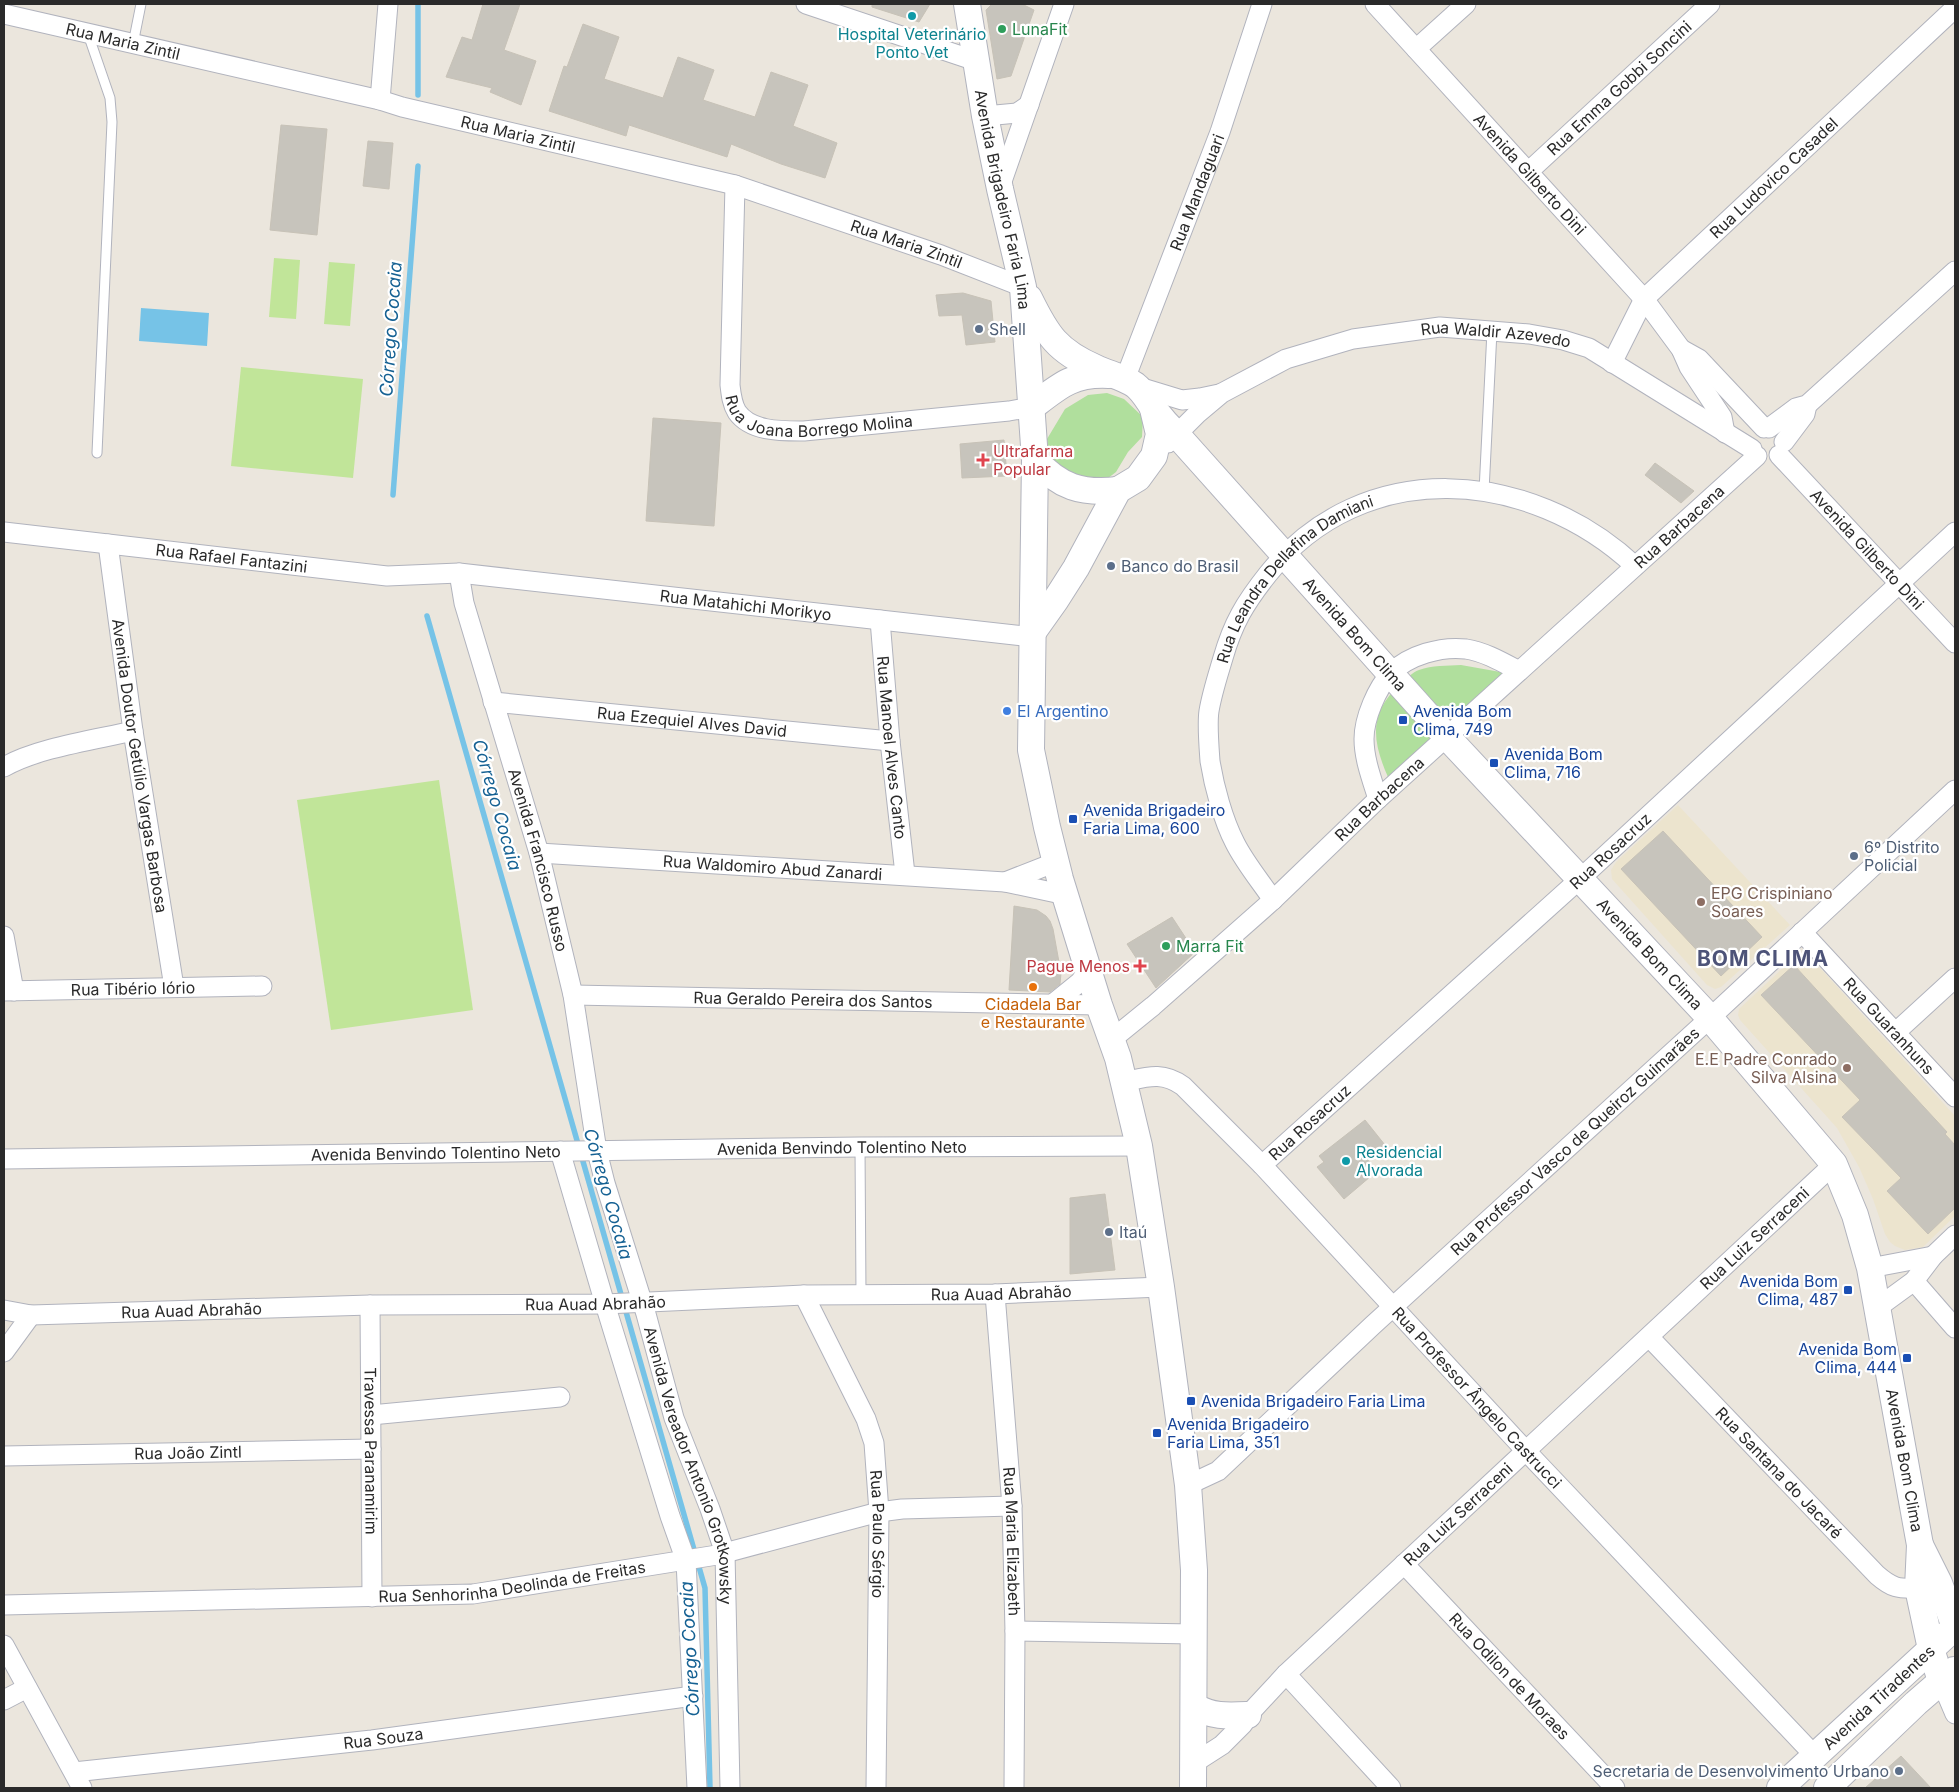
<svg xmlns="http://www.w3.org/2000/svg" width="1959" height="1792" font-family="Inter,sans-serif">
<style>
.education{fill:#ece4ce}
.green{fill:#b0df9d}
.pitch{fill:#c1e599}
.water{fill:#76c3e7}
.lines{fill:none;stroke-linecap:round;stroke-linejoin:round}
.stream{stroke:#76c3e7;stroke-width:5.5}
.building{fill:#c7c4bc;stroke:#c7c2b7}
.lane-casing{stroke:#b1b3bd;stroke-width:11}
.street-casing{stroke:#b1b3bd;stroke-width:21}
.secondary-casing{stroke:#b1b3bd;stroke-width:28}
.lane{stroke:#fff;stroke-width:9}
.street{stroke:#fff;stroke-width:19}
.secondary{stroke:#fff;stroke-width:26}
.culture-dot{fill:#0f9aa8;stroke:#fff;stroke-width:2}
.leisure-dot{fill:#2e9e5b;stroke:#fff;stroke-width:2}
.service-dot{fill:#5c6f8a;stroke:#fff;stroke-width:2}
.health-dot{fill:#e0444e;stroke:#fff;stroke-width:2}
.shop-dot{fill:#3f7fe0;stroke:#fff;stroke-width:2}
.transit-dot{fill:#1a4fb4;stroke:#fff;stroke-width:2}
.education-dot{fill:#8d6e63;stroke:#fff;stroke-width:2}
.food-dot{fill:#e8710a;stroke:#fff;stroke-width:2}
.labels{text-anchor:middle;stroke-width:4.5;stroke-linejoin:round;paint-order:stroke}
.leisure-label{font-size:16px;fill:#27864d;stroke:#fff;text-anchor:start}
.culture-label{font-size:16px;fill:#0d838f;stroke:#fff}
.street-label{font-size:16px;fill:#2a2a2a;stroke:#fff}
.service-label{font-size:16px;fill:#4e5e75;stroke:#fff;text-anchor:start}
.health-label{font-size:16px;fill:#be3a42;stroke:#fff;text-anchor:start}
.shop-label{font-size:16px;fill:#366cbe;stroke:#fff;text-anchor:start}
.transit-label{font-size:16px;fill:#164399;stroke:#fff;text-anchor:start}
.education-label{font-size:16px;fill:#785e54;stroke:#fff;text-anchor:start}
.food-label{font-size:16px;fill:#c56008;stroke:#fff}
.water-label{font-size:18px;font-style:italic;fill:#156193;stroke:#fff}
.district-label{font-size:21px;font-weight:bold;letter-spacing:1px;fill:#4d5378;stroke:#fff}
</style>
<rect width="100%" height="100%" fill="#ebe6dd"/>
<g class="education">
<polygon points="1678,805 1790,925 1721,987 1715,989 1707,985 1612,879 1611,870 1616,862"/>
<polygon points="1807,962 1821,969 1955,1116 1955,1216 1923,1247 1905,1250 1895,1246 1890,1242 1885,1234 1873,1199 1859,1167 1837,1128 1740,1020 1738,1015 1739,1009 1785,966"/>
</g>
<g class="green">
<polygon points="1107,393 1124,399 1143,417 1142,437 1128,452 1116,472 1099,485 1073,480 1049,456 1047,439 1065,409 1088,395"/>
<path d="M1461,665L1506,673L1388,777C1372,741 1368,712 1401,684C1406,680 1412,672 1419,670C1432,665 1447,666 1461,665Z"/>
</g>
<g class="pitch">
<polygon points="274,258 300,260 296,319 269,317"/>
<polygon points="329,262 355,264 350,326 324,324"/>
<polygon points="241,367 363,379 353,478 231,466"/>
<polygon points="439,780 473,1010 331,1030 297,800"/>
</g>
<polygon class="water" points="141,308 209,313 207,346 139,341"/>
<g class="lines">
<g class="stream">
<polyline points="418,4 418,95"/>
<polyline points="393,495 418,166"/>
<polyline points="427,616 705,1588 710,1788"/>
</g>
</g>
<g class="building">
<polygon points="483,4 520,4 504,50 536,61 521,105 490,92 492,88 446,77 462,37 472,40"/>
<polygon points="872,4 930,4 919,22 872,7"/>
<polygon points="992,4 1022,4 1034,10 1011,76 997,79 986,10"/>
<polygon points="583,24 619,37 604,79 663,98 678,57 714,70 703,100 755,117 771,72 808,85 793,126 837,143 825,178 781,164 731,144 727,157 629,125 626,136 549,111 564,66 567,67"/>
<polygon points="281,125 327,129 317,235 270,230"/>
<polygon points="368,141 393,143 389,189 363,186"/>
<polygon points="963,293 991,301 995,342 966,345 962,315 939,316 936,295"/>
<polygon points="653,418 721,423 714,526 646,521"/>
<polygon points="1004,440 1007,476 962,478 960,444"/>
<polygon points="1655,463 1694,491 1681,503 1645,475"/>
<polygon points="1663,831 1762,937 1721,976 1621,869"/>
<polygon points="1014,906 1037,910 1046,916 1050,921 1053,929 1061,973 1060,984 1050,992 1009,990"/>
<polygon points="1172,917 1195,952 1156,988 1127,944"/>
<polygon points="1794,965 1923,1106 1947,1132 1945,1134 1955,1145 1955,1208 1928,1234 1887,1191 1901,1178 1842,1117 1860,1100 1761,995"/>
<polygon points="1365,1120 1385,1145 1367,1159 1377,1171 1344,1199 1317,1167 1324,1162 1319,1156"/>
<polygon points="1105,1194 1115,1270 1070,1274 1070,1198"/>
<polygon points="1901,1756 1931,1788 1865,1788"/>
</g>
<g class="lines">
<defs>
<g id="lane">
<polyline points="88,34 110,98 112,122 97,453"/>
<polyline points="133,44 141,4"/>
<polyline points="1484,491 1492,331"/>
<polyline points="860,1147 861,1295"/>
</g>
<g id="street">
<polyline points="806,4 976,61"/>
<path id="s1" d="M1375,4L1644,299L1681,349L1689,367L1722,417L1725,433"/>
<path id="s2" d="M4,14L380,100L402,107L735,185L941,255L1023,287"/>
<polyline points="1416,49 1466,4"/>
<polyline points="380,100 388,4"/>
<polyline points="985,116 1017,113 1029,105"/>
<path id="s3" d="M1528,172L1710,4"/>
<path id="s4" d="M735,185L730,385C731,394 732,404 737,412C751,432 782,431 804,431L1009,411L1032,407"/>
<polyline points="1000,187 1064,4"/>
<polyline points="1681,349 1699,359 1764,428"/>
<path id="s5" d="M1612,363L1644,299L1955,8"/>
<path id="s6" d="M1125,379L1220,132L1262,4"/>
<polyline points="1136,386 1182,400 1200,398 1219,394"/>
<polyline points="1769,428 1796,408 1807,405 1955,271"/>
<polyline points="1784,442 1805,414 1807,405"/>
<path id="s7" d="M1168,443L1197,414L1222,393L1286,359L1353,339L1440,327L1529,334L1563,340L1589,348L1752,449"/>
<path id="s8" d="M1779,455L1955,643"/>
<path id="s9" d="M4,532L387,576L459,573L1033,637"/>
<path id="s10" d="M108,544L133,731L174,987"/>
<path id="s11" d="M459,573L464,603L539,853L573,995L597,1151L605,1183L646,1314L674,1418L710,1509L725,1553L730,1788"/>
<path id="s12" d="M880,620L890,741L905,874"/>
<path id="s13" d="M493,702L890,741"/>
<path d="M4,767C37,748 94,740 133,731"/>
<path d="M1378,799C1372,780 1364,759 1364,739C1364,718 1377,688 1391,673C1409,655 1441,646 1466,649C1485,652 1502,662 1519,671"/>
<path id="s14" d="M539,853L1005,882L1066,895"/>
<polyline points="1005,882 1056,862"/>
<path id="s15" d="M1273,900C1261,882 1245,863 1235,843C1223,820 1214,786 1210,761C1209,747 1207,724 1209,711C1212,693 1218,675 1223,658C1233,623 1245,603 1268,574C1363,455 1530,468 1635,566"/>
<path id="s16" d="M1802,932L1955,1097"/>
<polyline points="4,936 14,991"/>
<path id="s17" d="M4,991L262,986"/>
<path id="s18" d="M573,995L1099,1005"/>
<polyline points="1054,1003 1080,982 1089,969"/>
<polyline points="1896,1032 1955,978"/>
<path id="s19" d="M1111,1040L1153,1006L1273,900L1378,799L1757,456"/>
<path id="s20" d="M1123,1082C1147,1077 1162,1071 1183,1086L1262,1165L1526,1451L1814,1755"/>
<polyline points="560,1151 605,1304 670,1516 686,1561 697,1788"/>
<path id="s21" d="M4,1159L860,1147L1139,1146"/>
<path id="s22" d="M1262,1165L1581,878L1955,532"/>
<polyline points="1870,1268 1933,1256"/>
<polyline points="1914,1281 1955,1328"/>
<path id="s23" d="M995,1294L1012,1506L1015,1631L1014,1788"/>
<path id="s24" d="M804,1295L866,1419L874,1443L879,1512L876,1788"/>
<path id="s25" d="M370,1305L372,1597"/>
<polyline points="1877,1308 1914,1281 1933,1256 1955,1235"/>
<path id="s26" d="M4,1310L31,1315L370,1305L605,1304L804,1295L995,1294L1161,1287"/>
<path id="s27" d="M1649,1337L1877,1575C1892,1588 1898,1589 1918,1588"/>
<polyline points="4,1352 31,1315"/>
<polyline points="371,1415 560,1397"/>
<path id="s28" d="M4,1456L371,1449"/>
<path id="s29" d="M1188,1485L1218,1471L1373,1325L1710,1018L1955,790"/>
<path id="s30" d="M1404,1564L1615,1788"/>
<path id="s31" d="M4,1605L473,1594L717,1555L879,1512L902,1509L1012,1506"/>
<polyline points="1015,1631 1194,1634"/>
<polyline points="4,1645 82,1788"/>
<polyline points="1286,1674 1391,1788"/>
<polyline points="1941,1681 1955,1714"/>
<polyline points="4,1700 27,1688"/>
<path id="s32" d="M1194,1763L1222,1745L1243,1724L1248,1715L1286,1674L1834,1164"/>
<path id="s33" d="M74,1772L372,1740L693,1696"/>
</g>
<g id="secondary">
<path id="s34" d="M967,4L985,116L1000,189L1023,287L1035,460L1031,750L1047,827L1060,879L1099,1005L1118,1058L1139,1146L1161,1287L1188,1485L1194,1570L1193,1788"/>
<path id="s35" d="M1029,298C1047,335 1057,351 1096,368C1109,374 1123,377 1135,385C1144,392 1148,401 1154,409C1161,418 1169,427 1177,435L1447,737L1710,1018L1834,1164L1855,1215L1870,1268L1920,1545L1918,1588L1931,1649L1941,1681"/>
<path d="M1032,407C1059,386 1073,373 1109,375"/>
<path d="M1035,460C1060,487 1081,494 1118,490"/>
<polyline points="1033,632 1055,601 1076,568 1118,490 1138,478 1154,456 1159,434 1153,409"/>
<polyline points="1920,1545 1939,1583 1955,1627"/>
<path d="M1194,1706C1212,1717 1227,1716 1248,1715"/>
<path id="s36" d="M1780,1788L1955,1627"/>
<polyline points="1827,1788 1916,1703 1954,1670"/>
</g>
</defs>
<use href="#lane" class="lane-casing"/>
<use href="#street" class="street-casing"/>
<use href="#secondary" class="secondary-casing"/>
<use href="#lane" class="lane"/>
<use href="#street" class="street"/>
<use href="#secondary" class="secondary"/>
</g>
<g class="culture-dot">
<circle cx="912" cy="16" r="5"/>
<circle cx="1346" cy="1161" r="5"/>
</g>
<g class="leisure-dot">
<circle cx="1002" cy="29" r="5"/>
<circle cx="1166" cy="946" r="5"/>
</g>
<g class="service-dot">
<circle cx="979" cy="329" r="5"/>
<circle cx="1111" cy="566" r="5"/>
<circle cx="1854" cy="856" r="5"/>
<circle cx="1109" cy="1232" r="5"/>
<circle cx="1899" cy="1771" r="5"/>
</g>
<g class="health-dot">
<path d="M980.5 452.5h5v5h5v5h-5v5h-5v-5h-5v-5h5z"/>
<path d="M1137.5 958.5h5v5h5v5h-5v5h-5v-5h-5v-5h5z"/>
</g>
<circle class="shop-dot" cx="1007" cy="711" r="5"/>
<g class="transit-dot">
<rect x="1398" y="715" width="10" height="10" rx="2.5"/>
<rect x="1489" y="758" width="10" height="10" rx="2.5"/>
<rect x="1068" y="814" width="10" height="10" rx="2.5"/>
<rect x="1843" y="1285" width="10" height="10" rx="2.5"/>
<rect x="1902" y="1353" width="10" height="10" rx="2.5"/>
<rect x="1186" y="1396" width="10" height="10" rx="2.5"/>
<rect x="1152" y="1428" width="10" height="10" rx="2.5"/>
</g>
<g class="education-dot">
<circle cx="1701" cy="902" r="5"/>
<circle cx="1847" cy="1068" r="5"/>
</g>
<circle class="food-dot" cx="1033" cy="987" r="5"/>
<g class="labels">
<g class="leisure-label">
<text x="1012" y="35">LunaFit</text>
<text x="1176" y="952">Marra Fit</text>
</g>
<g class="culture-label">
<text x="912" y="40">Hospital Veterinário<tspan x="912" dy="18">Ponto Vet</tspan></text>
<text x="1356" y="1158" text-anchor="start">Residencial<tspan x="1356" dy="18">Alvorada</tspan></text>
</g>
<g class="street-label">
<text dy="6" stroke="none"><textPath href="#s2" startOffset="122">Rua Maria Zintil</textPath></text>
<text dy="6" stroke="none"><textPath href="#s3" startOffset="124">Rua Emma Gobbi Soncini</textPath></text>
<text dy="6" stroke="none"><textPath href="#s2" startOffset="528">Rua Maria Zintil</textPath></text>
<text dy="6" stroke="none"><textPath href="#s1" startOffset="230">Avenida Gilberto Dini</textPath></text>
<text dy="6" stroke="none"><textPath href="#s5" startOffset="249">Rua Ludovico Casadel</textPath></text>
<text dy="6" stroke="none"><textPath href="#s6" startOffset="200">Rua Mandaguari</textPath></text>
<text dy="6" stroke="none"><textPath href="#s34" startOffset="199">Avenida Brigadeiro Faria Lima</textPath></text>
<text dy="6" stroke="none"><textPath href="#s2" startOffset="932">Rua Maria Zintil</textPath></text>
<text dy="6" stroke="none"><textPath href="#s7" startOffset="360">Rua Waldir Azevedo</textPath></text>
<text dy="6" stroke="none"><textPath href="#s4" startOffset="310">Rua Joana Borrego Molina</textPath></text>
<text dy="6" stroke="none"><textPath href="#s19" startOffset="766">Rua Barbacena</textPath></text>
<text dy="6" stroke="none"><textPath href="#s8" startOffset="129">Avenida Gilberto Dini</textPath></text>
<text dy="6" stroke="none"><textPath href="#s9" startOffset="229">Rua Rafael Fantazini</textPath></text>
<text dy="6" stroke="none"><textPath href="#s15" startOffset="370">Rua Leandra Dellafina Damiani</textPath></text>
<text dy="6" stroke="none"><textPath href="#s9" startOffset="746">Rua Matahichi Morikyo</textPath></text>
<text dy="6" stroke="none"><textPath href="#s35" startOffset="475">Avenida Bom Clima</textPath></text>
<text dy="6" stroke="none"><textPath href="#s13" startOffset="200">Rua Ezequiel Alves David</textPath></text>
<text dy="6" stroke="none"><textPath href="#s12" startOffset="128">Rua Manoel Alves Canto</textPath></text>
<text dy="6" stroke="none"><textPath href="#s10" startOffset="224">Avenida Doutor Getúlio Vargas Barbosa</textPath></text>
<text dy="6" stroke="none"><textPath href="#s19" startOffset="361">Rua Barbacena</textPath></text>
<text dy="6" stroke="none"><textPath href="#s22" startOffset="469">Rua Rosacruz</textPath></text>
<text dy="6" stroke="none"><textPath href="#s11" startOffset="298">Avenida Francisco Russo</textPath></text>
<text dy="6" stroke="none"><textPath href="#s14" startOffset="234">Rua Waldomiro Abud Zanardi</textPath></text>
<text dy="6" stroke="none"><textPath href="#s35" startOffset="910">Avenida Bom Clima</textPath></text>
<text dy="6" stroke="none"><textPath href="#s17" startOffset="129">Rua Tibério Iório</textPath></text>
<text dy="6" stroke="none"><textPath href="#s18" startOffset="240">Rua Geraldo Pereira dos Santos</textPath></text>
<text dy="6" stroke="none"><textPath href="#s16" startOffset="128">Rua Guaranhuns</textPath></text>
<text dy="6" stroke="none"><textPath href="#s22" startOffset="64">Rua Rosacruz</textPath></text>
<text dy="6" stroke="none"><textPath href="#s29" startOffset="519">Rua Professor Vasco de Queiroz Guimarães</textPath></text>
<text dy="6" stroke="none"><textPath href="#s21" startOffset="838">Avenida Benvindo Tolentino Neto</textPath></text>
<text dy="6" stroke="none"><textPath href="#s21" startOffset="432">Avenida Benvindo Tolentino Neto</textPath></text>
<text dy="6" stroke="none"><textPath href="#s32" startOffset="769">Rua Luiz Serraceni</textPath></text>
<text dy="6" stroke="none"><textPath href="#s26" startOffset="998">Rua Auad Abrahão</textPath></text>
<text dy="6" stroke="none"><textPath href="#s26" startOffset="592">Rua Auad Abrahão</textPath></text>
<text dy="6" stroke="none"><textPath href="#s26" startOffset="188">Rua Auad Abrahão</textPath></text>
<text dy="6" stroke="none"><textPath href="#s20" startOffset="491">Rua Professor Ângelo Castrucci</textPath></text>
<text dy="6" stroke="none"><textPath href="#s25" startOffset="146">Travessa Paranamirim</textPath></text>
<text dy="6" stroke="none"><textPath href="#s28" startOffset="184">Rua João Zintl</textPath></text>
<text dy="6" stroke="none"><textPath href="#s35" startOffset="1495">Avenida Bom Clima</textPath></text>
<text dy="6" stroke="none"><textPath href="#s11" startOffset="924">Avenida Vereador Antonio Grotkowsky</textPath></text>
<text dy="6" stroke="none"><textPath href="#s27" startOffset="188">Rua Santana do Jacaré</textPath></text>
<text dy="6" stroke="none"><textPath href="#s32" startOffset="364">Rua Luiz Serraceni</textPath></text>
<text dy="6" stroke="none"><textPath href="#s24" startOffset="255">Rua Paulo Sérgio</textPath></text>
<text dy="6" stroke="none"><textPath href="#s23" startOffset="248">Rua Maria Elizabeth</textPath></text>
<text dy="6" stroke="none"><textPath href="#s31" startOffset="509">Rua Senhorinha Deolinda de Freitas</textPath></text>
<text dy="6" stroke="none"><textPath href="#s30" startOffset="154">Rua Odilon de Moraes</textPath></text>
<text dy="6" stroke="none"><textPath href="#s36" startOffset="134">Avenida Tiradentes</textPath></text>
<text dy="6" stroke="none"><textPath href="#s33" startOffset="311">Rua Souza</textPath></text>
</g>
<g class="service-label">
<text x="989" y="335">Shell</text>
<text x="1121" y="572">Banco do Brasil</text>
<text x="1864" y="853">6º Distrito<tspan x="1864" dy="18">Policial</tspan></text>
<text x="1119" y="1238">Itaú</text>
<text x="1889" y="1777" text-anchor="end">Secretaria de Desenvolvimento Urbano</text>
</g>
<g class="health-label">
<text x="993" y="457">Ultrafarma<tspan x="993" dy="18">Popular</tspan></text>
<text x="1130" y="972" text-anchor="end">Pague Menos</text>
</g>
<g class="shop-label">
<text x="1017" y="717">El Argentino</text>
</g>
<g class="transit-label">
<text x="1413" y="717">Avenida Bom<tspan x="1413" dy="18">Clima, 749</tspan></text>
<text x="1504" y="760">Avenida Bom<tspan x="1504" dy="18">Clima, 716</tspan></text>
<text x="1083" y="816">Avenida Brigadeiro<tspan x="1083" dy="18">Faria Lima, 600</tspan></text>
<text x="1838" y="1287" text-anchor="end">Avenida Bom<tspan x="1838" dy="18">Clima, 487</tspan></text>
<text x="1897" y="1355" text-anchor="end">Avenida Bom<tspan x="1897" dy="18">Clima, 444</tspan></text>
<text x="1201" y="1407">Avenida Brigadeiro Faria Lima</text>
<text x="1167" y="1430">Avenida Brigadeiro<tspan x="1167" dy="18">Faria Lima, 351</tspan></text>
</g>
<g class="education-label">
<text x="1711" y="899">EPG Crispiniano<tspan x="1711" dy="18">Soares</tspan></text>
<text x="1837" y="1065" text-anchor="end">E.E Padre Conrado<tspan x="1837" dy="18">Silva Alsina</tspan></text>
</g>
<g class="food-label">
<text x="1033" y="1010">Cidadela Bar<tspan x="1033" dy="18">e Restaurante</tspan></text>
</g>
<g class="water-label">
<text transform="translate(391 329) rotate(-86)" y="6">Córrego Cocaia</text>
<text transform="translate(497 805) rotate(74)" y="6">Córrego Cocaia</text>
<text transform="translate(608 1194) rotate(74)" y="6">Córrego Cocaia</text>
<text transform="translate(690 1649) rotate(-93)" y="6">Córrego Cocaia</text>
</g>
<g class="district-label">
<text x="1763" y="966">BOM CLIMA</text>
</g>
</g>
<rect width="1959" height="1792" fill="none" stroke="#2a2a2a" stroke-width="10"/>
</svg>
